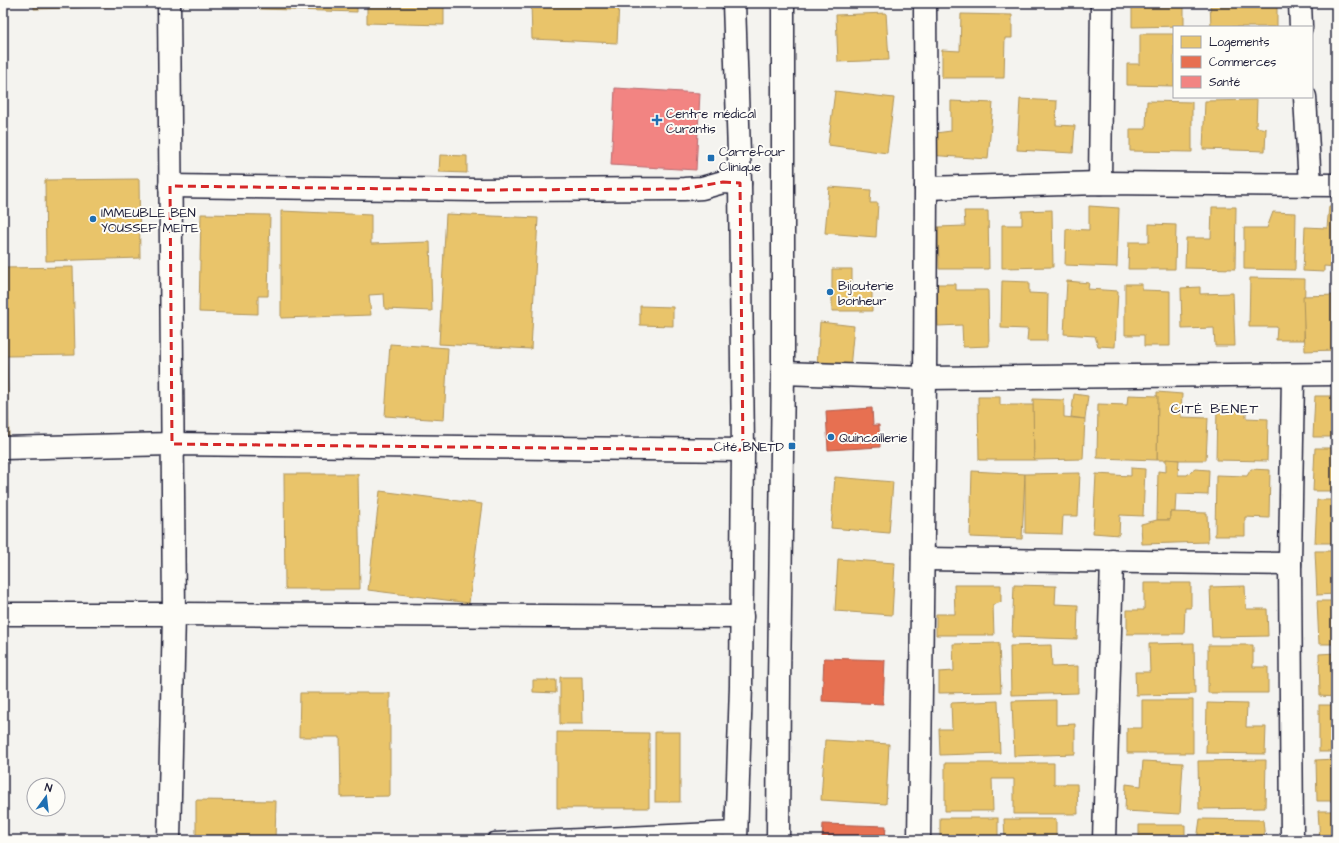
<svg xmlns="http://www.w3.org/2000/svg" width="1339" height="843" font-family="'Architects Daughter',sans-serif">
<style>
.homes{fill:#e9c46a;stroke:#ad935c}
.shops{fill:#e76f51;stroke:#ac584a}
.health{fill:#f28482;stroke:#b4676d}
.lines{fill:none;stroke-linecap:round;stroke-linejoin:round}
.service-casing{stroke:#22223b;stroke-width:17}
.minor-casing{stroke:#22223b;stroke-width:25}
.secondary-casing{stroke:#22223b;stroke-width:25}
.service{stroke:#fdfcf7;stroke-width:14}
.minor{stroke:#fdfcf7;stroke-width:22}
.secondary{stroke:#fdfcf7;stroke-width:22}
.marked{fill:none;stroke:#d62828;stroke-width:3;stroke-dasharray:8 5;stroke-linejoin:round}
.poi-dot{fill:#1f6fb2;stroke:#fdfcf7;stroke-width:1.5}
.labels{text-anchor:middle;stroke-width:4;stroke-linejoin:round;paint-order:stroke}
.poi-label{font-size:13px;fill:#22223b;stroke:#fdfcf7;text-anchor:start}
.neighbourhood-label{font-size:14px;letter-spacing:1px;fill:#22223b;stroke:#fdfcf7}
</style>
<rect width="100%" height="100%" fill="#f4f3ef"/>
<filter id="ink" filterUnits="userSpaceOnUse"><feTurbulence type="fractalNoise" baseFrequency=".025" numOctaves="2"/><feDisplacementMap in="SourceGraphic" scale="8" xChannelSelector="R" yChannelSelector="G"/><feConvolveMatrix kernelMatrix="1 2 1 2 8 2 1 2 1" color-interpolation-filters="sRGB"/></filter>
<g filter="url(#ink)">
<g class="homes">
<polygon points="34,3 141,3 141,6 34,9"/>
<polygon points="260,3 357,3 357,12 260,9"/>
<polygon points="367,3 444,3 444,25 367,23"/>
<polygon points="531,3 619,3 617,43 532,39"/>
<polygon points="1146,3 1184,3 1184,26 1132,27 1132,7 1146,6"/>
<polygon points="1210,3 1253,3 1253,5 1277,5 1277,27 1211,27"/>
<polygon points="1333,3 1336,3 1336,23 1334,23"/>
<polygon points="886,13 889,60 838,62 836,15"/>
<polygon points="961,14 1012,15 1012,38 1005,38 1004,78 942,78 942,50 960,51"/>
<polygon points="1140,34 1174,34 1174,86 1127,85 1127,64 1140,64"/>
<polygon points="835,91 894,98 887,153 828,145"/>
<polygon points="1020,99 1057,101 1056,125 1075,126 1073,153 1017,150"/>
<polygon points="1257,100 1256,127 1266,129 1265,151 1203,149 1205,101"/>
<polygon points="951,101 993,103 988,159 927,155 928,134 951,131"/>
<polygon points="1147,101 1192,102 1192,152 1130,151 1130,129 1146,129"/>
<polygon points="440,155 467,156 467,173 439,172"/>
<polygon points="139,179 140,258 46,261 45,180"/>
<polygon points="829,187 871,190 870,203 878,203 876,237 825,233"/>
<polygon points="1089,206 1119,208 1117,267 1065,265 1066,229 1089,230"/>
<polygon points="1329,206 1336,206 1336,267 1324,266 1324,272 1303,271 1305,227 1327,228"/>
<polygon points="1212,207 1236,207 1235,269 1185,268 1186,238 1211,238"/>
<polygon points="1052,210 1053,267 1002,268 1002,225 1022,225 1022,211"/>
<polygon points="281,211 371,215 371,244 430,242 432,311 385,309 384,294 369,295 371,315 281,318"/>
<polygon points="964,211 988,211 989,269 939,269 938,227 965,226"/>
<polygon points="1273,212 1296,213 1295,270 1244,269 1244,228 1267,228"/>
<polygon points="201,214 270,215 268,296 258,296 258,314 199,312"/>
<polygon points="446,214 538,218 531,349 439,344"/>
<polygon points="1149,224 1176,225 1175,269 1128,269 1129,242 1149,242"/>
<polygon points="73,267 75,355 7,356 9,438 3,438 3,268"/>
<polygon points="832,269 852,269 852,286 872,286 872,311 832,311"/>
<polygon points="1250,278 1305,279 1304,340 1276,340 1277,327 1249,327"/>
<polygon points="1002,281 1029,282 1029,293 1048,294 1047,341 1027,341 1028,329 1001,328"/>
<polygon points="1067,281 1089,283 1088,289 1118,291 1115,347 1098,346 1095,336 1064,334"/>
<polygon points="937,284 956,284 956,290 988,290 989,346 963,347 962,325 938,326"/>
<polygon points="1125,284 1142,284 1142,290 1170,291 1170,346 1144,346 1144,335 1125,335"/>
<polygon points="1200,287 1200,294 1233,293 1235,346 1215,346 1214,328 1182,329 1181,288"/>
<polygon points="1336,295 1336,350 1305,351 1303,296"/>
<polygon points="640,306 673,307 673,326 640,325"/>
<polygon points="820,322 854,326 850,368 817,365"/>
<polygon points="390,344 448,348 444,420 385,416"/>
<polygon points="1157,392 1182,394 1181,417 1208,418 1206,460 1157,460"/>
<polygon points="1074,394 1088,396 1085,419 1071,417"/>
<polygon points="1128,395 1158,396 1157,460 1097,458 1098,404 1127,405"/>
<polygon points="1315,396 1336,396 1336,437 1313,437"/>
<polygon points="978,397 1000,397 1000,405 1034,405 1034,460 979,460"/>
<polygon points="1033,399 1064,400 1064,417 1085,419 1083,459 1034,460"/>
<polygon points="1217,405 1246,406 1246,418 1268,419 1267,461 1216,460"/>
<polygon points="1315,448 1336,448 1336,491 1313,491"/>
<polygon points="1166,459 1179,460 1178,475 1187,475 1195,469 1209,470 1208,495 1176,494 1175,512 1170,512 1170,520 1157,520 1158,471 1166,472"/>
<polygon points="1131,468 1145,469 1143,516 1120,515 1119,535 1093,533 1096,474 1131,476"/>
<polygon points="1251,469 1270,470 1269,518 1245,517 1245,536 1215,536 1216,475 1247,476"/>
<polygon points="972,471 1025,474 1022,539 970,537"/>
<polygon points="1080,473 1078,516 1063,516 1062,534 1025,533 1025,474"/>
<polygon points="284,474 358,474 360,589 285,589"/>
<polygon points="835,477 893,482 889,533 831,528"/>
<polygon points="380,491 482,504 469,603 368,590"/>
<polygon points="1317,500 1336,500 1336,543 1315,543"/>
<polygon points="1170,512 1207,513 1208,542 1142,544 1141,524 1157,520 1170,520"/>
<polygon points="1315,551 1336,551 1336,594 1317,595"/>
<polygon points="838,559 895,563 892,615 835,611"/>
<polygon points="1144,583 1191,583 1191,608 1185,608 1184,634 1127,634 1127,610 1144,610"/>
<polygon points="954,585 1001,585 1001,602 993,605 994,635 936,635 936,614 955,614"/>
<polygon points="1014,585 1056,586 1055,604 1078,605 1077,639 1012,637"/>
<polygon points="1245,586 1246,609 1267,609 1268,636 1212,637 1210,587"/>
<polygon points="1317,601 1336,601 1336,644 1319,644"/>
<polygon points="999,643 1001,692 939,693 939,672 954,671 953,644"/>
<polygon points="1194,643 1195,694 1136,695 1135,672 1150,672 1149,644"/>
<polygon points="1051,645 1052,667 1078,666 1078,693 1011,695 1010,646"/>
<polygon points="1208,645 1253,645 1253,667 1268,667 1268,693 1208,693"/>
<polygon points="1336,653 1336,697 1320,696 1319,654"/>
<polygon points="560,677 582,677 583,724 560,724"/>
<polygon points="533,680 556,680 556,693 533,692"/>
<polygon points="300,693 390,693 390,796 341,797 340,737 299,737"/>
<polygon points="1056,700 1056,725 1075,724 1075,754 1014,756 1012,701"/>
<polygon points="1142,700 1193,700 1193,753 1127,753 1127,728 1142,728"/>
<polygon points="998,701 1000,753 940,755 939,729 952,729 951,703"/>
<polygon points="1207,703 1247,704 1246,727 1266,727 1265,754 1206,753"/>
<rect x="1319" y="705" width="17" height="47"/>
<polygon points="557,732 649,733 649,808 557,808"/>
<rect x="655" y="732" width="25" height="70"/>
<polygon points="825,740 889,744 886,804 821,800"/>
<polygon points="1336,759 1336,801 1317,801 1316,760"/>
<polygon points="1266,760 1265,808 1199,809 1198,761"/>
<polygon points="1143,761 1183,763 1180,814 1125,811 1126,784 1141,786"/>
<polygon points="945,763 1054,763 1054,784 1077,784 1078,814 1014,814 1014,779 992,779 993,811 945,811"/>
<polygon points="196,800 276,801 275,840 196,840"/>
<polygon points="1318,811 1336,811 1336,840 1320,840"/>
<rect x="940" y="818" width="58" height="22"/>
<polygon points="1004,819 1056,819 1056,839 1077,840 1005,840"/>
<polygon points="1200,819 1263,820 1265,840 1197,840"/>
<polygon points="1139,825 1185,825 1185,840 1126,840 1126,839 1139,839"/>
</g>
<g class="shops">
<polygon points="872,408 873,425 879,425 880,447 828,450 826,411"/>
<polygon points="824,658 885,660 883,704 822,701"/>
<polygon points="823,824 886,826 885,840 822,840"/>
</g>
<polygon class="health" points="615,88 700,93 696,170 611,165"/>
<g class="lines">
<defs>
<polyline id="service" points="494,840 736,829"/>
<g id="minor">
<polyline points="169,3 174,614 169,840"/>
<polyline points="1300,3 1301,27"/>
<polyline points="1305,97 1310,185"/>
<polyline points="1100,183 1102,3"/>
<polyline points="170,186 478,190 684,189 702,188 723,182 740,183"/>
<polyline points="926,188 1100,183 1336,185"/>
<polyline points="783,373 925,378 1336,374"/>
<polyline points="3,448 172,444 743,450"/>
<polyline points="923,559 1290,564"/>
<polyline points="3,614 174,614 742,617"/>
<polyline points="919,840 925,378 926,188 925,3"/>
<polyline points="1104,840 1112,561"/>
<polyline points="1292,840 1290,564 1293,375"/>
</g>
<g id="secondary">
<polyline points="734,3 740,183 743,450 741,686 736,840"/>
<polyline points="778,840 779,685 783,373 783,3"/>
</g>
</defs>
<use href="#service" class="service-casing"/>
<use href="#minor" class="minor-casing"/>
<use href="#secondary" class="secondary-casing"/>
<use href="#service" class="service"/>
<use href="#minor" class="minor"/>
<use href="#secondary" class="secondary"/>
</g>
</g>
<path class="marked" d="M723,182L740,183L743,450L172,444L170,186L478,190L684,189Z"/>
<g class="poi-dot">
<path d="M655 114h4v4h4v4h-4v4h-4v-4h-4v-4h4z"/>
<rect x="707" y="154" width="8" height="8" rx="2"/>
<circle cx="93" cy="219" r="4"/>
<circle cx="830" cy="292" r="4"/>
<circle cx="831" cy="437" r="4"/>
<rect x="788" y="442" width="8" height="8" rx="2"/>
</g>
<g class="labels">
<g class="poi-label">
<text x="666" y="118">Centre médical<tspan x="666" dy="15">Curantis</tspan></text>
<text x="719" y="156">Carrefour<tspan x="719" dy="15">Clinique</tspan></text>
<text x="101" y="217">IMMEUBLE BEN<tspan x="101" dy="15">YOUSSEF MEITE</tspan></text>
<text x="838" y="290">Bijouterie<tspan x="838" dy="15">bonheur</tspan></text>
<text x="839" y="442">Quincaillerie</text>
<text x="784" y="451" text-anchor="end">Cité BNETD</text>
</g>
<g class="neighbourhood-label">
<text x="1215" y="413">CITÉ BENET</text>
</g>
</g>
<rect width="1339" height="843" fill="none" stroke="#fdfcf7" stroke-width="16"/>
<rect x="8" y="8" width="1323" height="827" fill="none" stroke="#22223b" stroke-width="1.5" filter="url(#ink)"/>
<rect x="1173" y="26" width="140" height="72" fill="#fdfcf7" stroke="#a5a5ac"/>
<rect x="1181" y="36" width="20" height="12" fill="#e9c46a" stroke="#a5a5ac"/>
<text x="1209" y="46" font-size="12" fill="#22223b">Logements</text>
<rect x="1181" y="56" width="20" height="12" fill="#e76f51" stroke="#a5a5ac"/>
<text x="1209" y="66" font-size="12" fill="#22223b">Commerces</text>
<rect x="1181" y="76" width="20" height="12" fill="#f28482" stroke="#a5a5ac"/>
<text x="1209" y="86" font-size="12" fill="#22223b">Santé</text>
<g transform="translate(46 797) rotate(15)"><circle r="19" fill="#fdfcf7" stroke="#a5a5ac"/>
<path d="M0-3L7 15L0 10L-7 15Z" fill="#1f6fb2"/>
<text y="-6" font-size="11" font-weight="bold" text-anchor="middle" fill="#22223b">N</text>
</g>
</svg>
